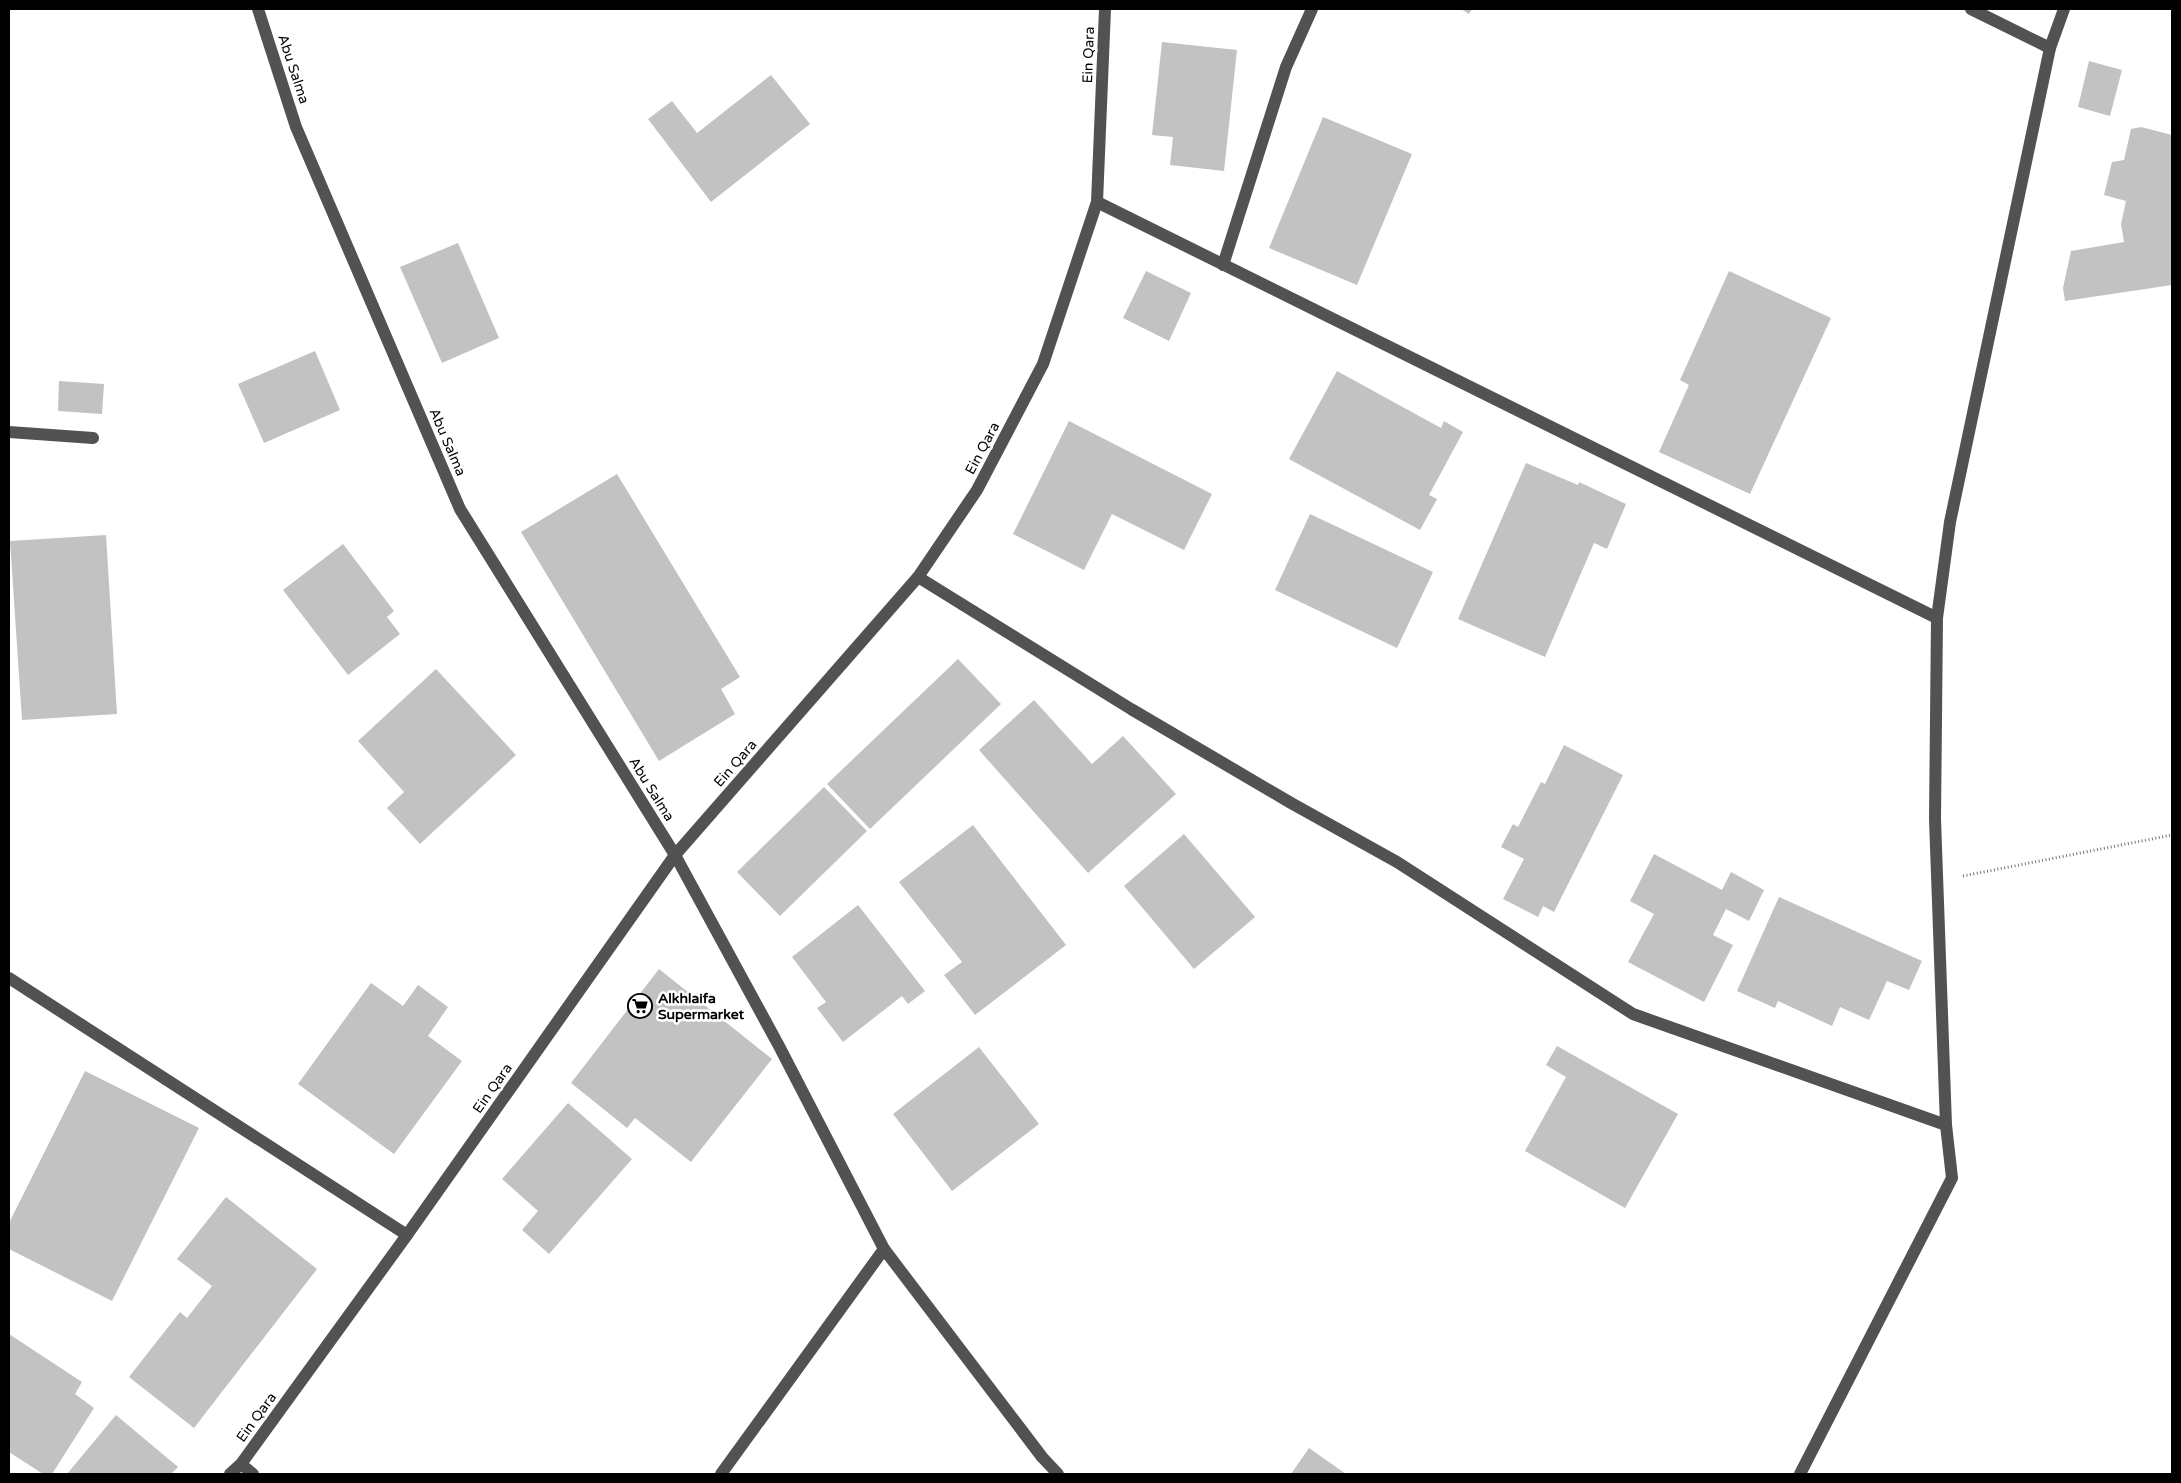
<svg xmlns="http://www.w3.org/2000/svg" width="2181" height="1483" font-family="'Varela Round',sans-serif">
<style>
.building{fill:#c2c2c2}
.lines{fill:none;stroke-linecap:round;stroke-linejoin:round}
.path{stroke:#747474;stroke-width:3;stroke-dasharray:1 2.5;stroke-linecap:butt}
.minor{stroke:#525252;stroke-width:12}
.labels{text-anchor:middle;stroke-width:5;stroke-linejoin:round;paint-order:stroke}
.street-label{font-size:14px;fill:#000;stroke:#fff}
.poi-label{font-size:14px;font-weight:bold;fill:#000;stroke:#fff;text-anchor:start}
</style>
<rect width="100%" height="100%" fill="#fff"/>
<g class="building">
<polygon points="1461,9 1472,9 1469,14"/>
<polygon points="1162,42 1237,50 1224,171 1170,165 1173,137 1152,135"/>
<polygon points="2089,61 2122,70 2110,116 2078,107"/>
<polygon points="771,75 810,124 711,202 648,119 672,101 697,133"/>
<polygon points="1323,117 1412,154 1357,285 1269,248"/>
<polygon points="2141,127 2172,135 2172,285 2065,301 2063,288 2071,251 2124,242 2121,224 2126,201 2104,195 2112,162 2124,160 2131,129"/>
<polygon points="458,243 499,338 442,363 400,267"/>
<polygon points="1146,271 1191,293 1169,341 1123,318"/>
<polygon points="1729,271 1831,318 1750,494 1659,452 1689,385 1680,380"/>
<polygon points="315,351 340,410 264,443 238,384"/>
<polygon points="1337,371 1441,428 1444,421 1463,432 1429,495 1437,499 1420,530 1289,459"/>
<polygon points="59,381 104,384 102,414 58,411"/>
<polygon points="1069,421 1212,494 1184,550 1112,514 1084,570 1013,534"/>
<polygon points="1526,463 1578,485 1579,482 1626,504 1607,549 1594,543 1545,657 1458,619"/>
<polygon points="617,474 740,677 721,689 735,714 659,761 521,532"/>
<polygon points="1310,514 1433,572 1397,648 1275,590"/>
<polygon points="106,535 117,714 22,720 10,541"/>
<polygon points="343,544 394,611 387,617 400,634 348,675 283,590"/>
<polygon points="958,659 1001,704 870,829 827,784"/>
<polygon points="436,669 516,755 420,844 387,808 404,792 358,741"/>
<polygon points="1034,700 1092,764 1123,736 1176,794 1088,873 979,750"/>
<polygon points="1564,745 1623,775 1554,912 1543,906 1538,917 1503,899 1524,859 1501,847 1513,824 1518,827 1541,782 1545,784"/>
<polygon points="824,787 867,831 780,916 737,872"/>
<polygon points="973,825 1066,945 975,1015 944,975 962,962 899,882"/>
<polygon points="1184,834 1255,917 1194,969 1124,886"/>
<polygon points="1654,854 1722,890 1731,872 1764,890 1749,921 1726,909 1713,935 1733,945 1704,1002 1628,962 1654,914 1630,901"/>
<polygon points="1779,897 1922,961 1909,990 1887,981 1869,1020 1840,1007 1832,1026 1778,1001 1775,1008 1737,991"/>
<polygon points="858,905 925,991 908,1004 902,996 843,1042 817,1008 826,1002 792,957"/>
<polygon points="659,969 772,1059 691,1162 635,1118 627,1128 571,1083"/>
<polygon points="371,983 403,1006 418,985 448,1007 428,1036 462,1061 394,1154 298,1084"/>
<polygon points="1557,1046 1678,1114 1625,1208 1525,1151 1566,1077 1546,1065"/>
<polygon points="979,1047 1039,1124 952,1191 893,1114"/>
<polygon points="85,1071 199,1128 112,1301 9,1249 9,1223"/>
<polygon points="568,1103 632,1159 549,1254 522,1230 538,1211 502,1179"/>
<polygon points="226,1197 317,1269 194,1428 129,1377 180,1312 187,1318 212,1286 177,1259"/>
<polygon points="9,1334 82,1382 75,1394 94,1408 52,1474 43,1474 9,1452"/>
<polygon points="116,1415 178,1467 171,1474 67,1474"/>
<polygon points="1309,1448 1346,1474 1291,1474"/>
</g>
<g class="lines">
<polyline class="path" points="1963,876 2172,835"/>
<g class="minor">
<polyline points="258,9 296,127 460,509 675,855 779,1046 884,1249 1042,1457 1058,1474"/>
<polyline points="1971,9 2050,48"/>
<polyline points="1097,202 1937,618"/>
<polyline points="1223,265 1286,67 1312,9"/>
<polyline points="9,432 93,438"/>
<polyline points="918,577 1131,709 1291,803 1397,862 1633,1014 1946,1125"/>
<polyline points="9,978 407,1235"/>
<polyline points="241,1464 253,1474"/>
<polyline points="230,1474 241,1464 407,1235 675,855 918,577 977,490 1043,364 1097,202 1105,9"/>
<polyline points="721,1474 884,1249"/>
<polyline points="1800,1474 1952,1178 1946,1125 1935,819 1937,618 1950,522 2050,48 2064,9"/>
</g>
</g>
<defs>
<symbol id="supermarket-ring" viewBox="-11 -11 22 22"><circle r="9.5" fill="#fff" stroke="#000" stroke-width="1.5"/><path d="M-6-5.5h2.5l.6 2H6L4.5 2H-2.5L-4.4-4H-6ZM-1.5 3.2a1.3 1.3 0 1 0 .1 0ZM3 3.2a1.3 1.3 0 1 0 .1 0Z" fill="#000"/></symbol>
</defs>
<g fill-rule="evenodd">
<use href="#supermarket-ring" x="626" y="992" width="28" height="28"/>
</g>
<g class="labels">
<g class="street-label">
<text transform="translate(1088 55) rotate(-88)" y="5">Ein Qara</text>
<text transform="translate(294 69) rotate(72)" y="5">Abu Salma</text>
<text transform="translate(448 442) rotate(67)" y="5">Abu Salma</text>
<text transform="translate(982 448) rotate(-62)" y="5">Ein Qara</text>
<text transform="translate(735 763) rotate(-49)" y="5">Ein Qara</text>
<text transform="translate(652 789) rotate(58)" y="5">Abu Salma</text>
<text transform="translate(492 1088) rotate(-55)" y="5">Ein Qara</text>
<text transform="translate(256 1417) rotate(-54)" y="5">Ein Qara</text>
</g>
<g class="poi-label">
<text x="658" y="1003">Alkhlaifa<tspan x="658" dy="16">Supermarket</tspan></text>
</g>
</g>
<rect width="2181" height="1483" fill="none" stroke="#000000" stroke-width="20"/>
</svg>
